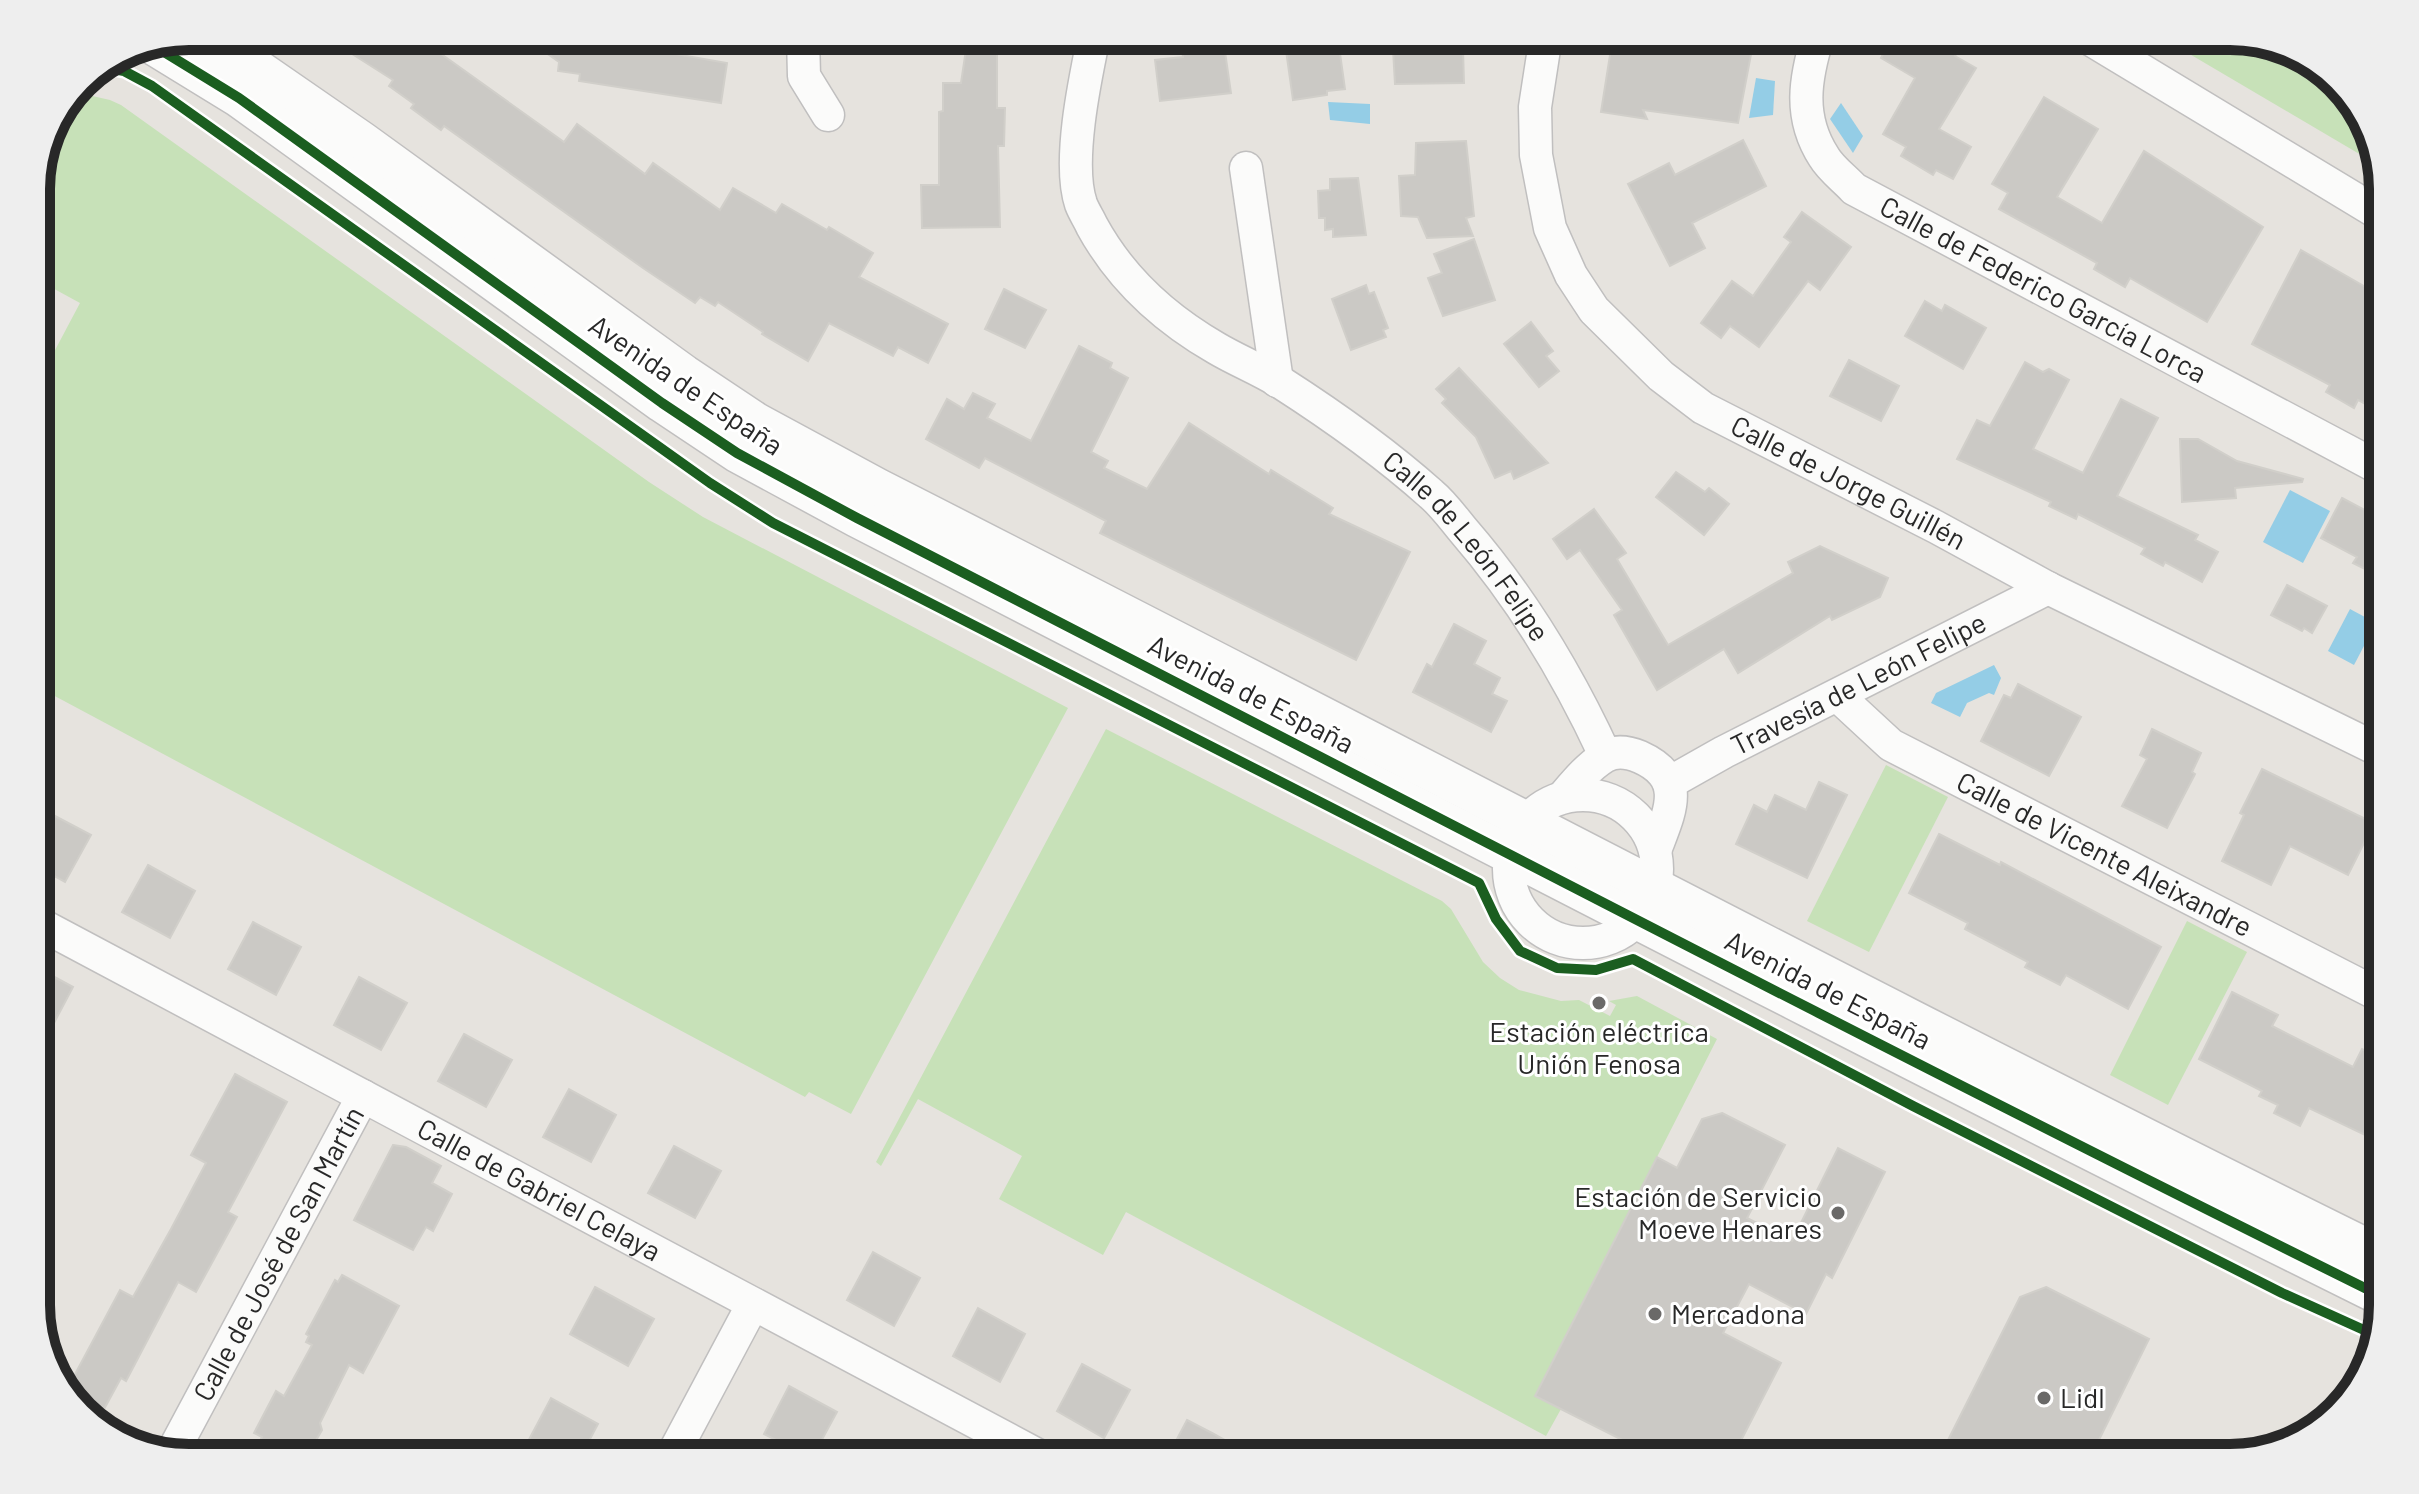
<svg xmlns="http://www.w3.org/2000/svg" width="2419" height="1494" font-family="Barlow,sans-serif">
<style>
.green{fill:#c7e1b8}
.water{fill:#94cde6}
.building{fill:#cbc9c5;stroke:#d1cfca;stroke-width:2}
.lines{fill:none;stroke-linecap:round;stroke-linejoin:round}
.minor-casing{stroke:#c0bfbf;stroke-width:35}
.tertiary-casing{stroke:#c0bfbf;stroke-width:41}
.minor{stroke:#fbfbfa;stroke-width:32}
.tertiary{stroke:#fbfbfa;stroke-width:38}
.cycleway-casing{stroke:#fff;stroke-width:15}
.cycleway{stroke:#1b5e20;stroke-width:10}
.poi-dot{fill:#6a6968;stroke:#fff;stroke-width:3}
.labels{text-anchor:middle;stroke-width:6;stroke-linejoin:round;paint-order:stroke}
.street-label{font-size:28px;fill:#282828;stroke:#fff}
.poi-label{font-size:28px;fill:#282828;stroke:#fff;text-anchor:start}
.rim{fill:none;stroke:#282828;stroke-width:10}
</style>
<rect width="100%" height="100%" fill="#e6e3de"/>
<g class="green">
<polygon points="2159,36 2230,36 2307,57 2362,112 2378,165"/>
<polygon points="88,95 110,100 121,105 649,482 703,517 1068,708 851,1114 809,1092 805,1097 36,686 36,386 80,303 36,279 36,180 74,96"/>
<polygon points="1106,729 1442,901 1451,909 1483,962 1500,978 1519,990 1561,1001 1579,1000 1610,1016 1616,1005 1609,1001 1637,996 1717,1039 1536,1395 1561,1409 1546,1436 1126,1212 1103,1255 999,1199 1022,1156 918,1099 881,1166 876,1162"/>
<polygon points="1886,765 1948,797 1869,952 1807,921"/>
<polygon points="2187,921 2247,952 2168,1105 2110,1075"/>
</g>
<g class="water">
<polygon points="1756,78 1775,81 1773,115 1749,118"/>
<polygon points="1328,102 1370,104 1370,124 1330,120"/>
<polygon points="1841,103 1863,136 1853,153 1830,119"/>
<polygon points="2290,490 2330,511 2303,563 2263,542"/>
<polygon points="2350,609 2376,623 2354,665 2328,651"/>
<polygon points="1994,665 2001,678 1994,695 1989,693 1967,703 1960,717 1931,703 1936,693"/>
</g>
<g class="building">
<polygon points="324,36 416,36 564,142 577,124 645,174 653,163 720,210 733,188 776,213 782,204 827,230 829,227 873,253 859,277 948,324 928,363 898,347 893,356 829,323 808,361 762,334 763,332 718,302 715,306 700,297 695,303 643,268 444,126 441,130 411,108 414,104 389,86 393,80"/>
<polygon points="522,36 625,36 624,45 727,63 721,103 579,81 580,74 558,71 559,62"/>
<polygon points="968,36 997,36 997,108 1005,108 1004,146 998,146 1000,227 922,228 921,185 939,185 939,112 943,111 943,83 961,83"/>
<polygon points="1284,36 1317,36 1317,41 1338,39 1345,89 1327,91 1327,95 1293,100"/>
<polygon points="1613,36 1634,36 1711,49 1712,42 1752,49 1738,123 1643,110 1647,119 1601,112"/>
<polygon points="1893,36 1967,36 1955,56 1976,68 1939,129 1971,147 1953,179 1936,170 1933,175 1901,156 1906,147 1883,134 1915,78 1881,58"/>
<polygon points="1223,38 1231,93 1160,101 1155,60 1183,57 1181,43"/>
<polygon points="1393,49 1463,49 1464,83 1395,84"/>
<polygon points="2044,97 2098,129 2057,197 2102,223 2144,151 2263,227 2207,322 2130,278 2125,287 2094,269 2097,263 1999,209 2008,193 1992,184"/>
<polygon points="1743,140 1766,186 1692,223 1705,248 1670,266 1628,184 1669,163 1675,175"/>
<polygon points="1466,141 1474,216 1466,218 1473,236 1427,238 1418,217 1401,216 1399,176 1415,175 1416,143"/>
<polygon points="1358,178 1366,235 1333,237 1333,229 1325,230 1325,218 1319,218 1318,191 1330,190 1330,179"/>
<polygon points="1802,212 1851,247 1820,290 1808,281 1759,347 1730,326 1721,338 1701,323 1732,281 1753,296 1791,242 1784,237"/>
<polygon points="1474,239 1495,300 1443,316 1428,278 1442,273 1434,254"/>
<polygon points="2301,250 2383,297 2383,414 2358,400 2354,408 2326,392 2330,385 2252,344"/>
<polygon points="1366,285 1369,294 1374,292 1388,328 1383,330 1386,337 1351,350 1332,299"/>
<polygon points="1004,289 1046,310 1025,348 985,329"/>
<polygon points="1925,301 1942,311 1945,305 1986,328 1963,369 1905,336"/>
<polygon points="1531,322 1553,351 1546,356 1559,371 1539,387 1504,344"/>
<polygon points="1079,346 1112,363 1110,368 1128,378 1091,452 1108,461 1104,468 1147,489 1189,423 1269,474 1271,470 1333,508 1329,514 1410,552 1356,660 1100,533 1106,521 985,458 979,468 926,439 947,399 964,409 973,393 995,404 987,418 1031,441"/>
<polygon points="1849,360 1899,386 1881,421 1830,396"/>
<polygon points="2025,362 2043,372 2049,369 2069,380 2033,449 2083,473 2121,399 2158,418 2117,496 2198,535 2195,540 2218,552 2202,582 2165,562 2163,566 2141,554 2145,548 2078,514 2076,519 2049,506 2051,502 1957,459 1977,420 1990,426"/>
<polygon points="1459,368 1548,463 1514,479 1511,471 1495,478 1476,437 1442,403 1446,399 1436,389"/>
<polygon points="2180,439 2198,439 2237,461 2303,479 2302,482 2235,488 2236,498 2182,502"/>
<polygon points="1676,472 1705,492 1709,488 1729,504 1704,535 1656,497"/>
<polygon points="2342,498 2378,517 2383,507 2383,578 2353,563 2357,557 2321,538"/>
<polygon points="1594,509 1626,553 1617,559 1668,645 1793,573 1788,562 1820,546 1888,578 1880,597 1832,620 1830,616 1738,673 1724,649 1657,690 1614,615 1622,610 1580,550 1567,559 1553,539"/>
<polygon points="2287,585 2327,606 2312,633 2304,628 2302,631 2271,615"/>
<polygon points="1454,624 1486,641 1474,664 1500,678 1492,694 1507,701 1491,732 1413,692 1427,664 1432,667"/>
<polygon points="2018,684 2081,717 2049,776 1981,741 2004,695 2011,698"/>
<polygon points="2152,729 2201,753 2192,772 2195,774 2167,828 2122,806 2147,759 2140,755"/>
<polygon points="2262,769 2374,823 2348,875 2290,846 2271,885 2222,861 2244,815 2240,813"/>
<polygon points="1819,782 1847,795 1807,878 1736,844 1754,805 1767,812 1775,795 1806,810"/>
<polygon points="36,806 91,835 65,882 36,866"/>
<polygon points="1939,834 2000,865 2001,862 2161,947 2128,1009 2066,975 2060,985 2025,967 2028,962 1965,929 1968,923 1909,893"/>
<polygon points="148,865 195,891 170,938 122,912"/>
<polygon points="253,922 301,947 276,995 228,969"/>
<polygon points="36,967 73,987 36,1057"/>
<polygon points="359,977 407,1003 381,1050 334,1025"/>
<polygon points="2232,992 2278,1015 2272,1026 2353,1067 2362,1049 2383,1059 2383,1099 2365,1135 2309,1108 2300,1126 2274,1113 2278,1105 2259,1096 2262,1091 2199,1059"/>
<polygon points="464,1034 512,1060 486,1107 438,1081"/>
<polygon points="235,1074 287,1102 228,1212 237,1217 196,1292 178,1282 126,1381 121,1378 97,1422 66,1391 120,1290 133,1297 171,1229 206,1163 191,1155"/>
<polygon points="569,1089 616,1115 591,1162 543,1137"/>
<polygon points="1722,1113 1785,1145 1747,1218 1792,1241 1838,1148 1885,1172 1832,1278 1826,1274 1806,1314 1749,1284 1723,1333 1781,1363 1732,1458 1658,1458 1535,1396 1657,1157 1677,1168 1702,1119"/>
<polygon points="393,1145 406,1147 441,1166 432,1183 452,1194 433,1231 426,1227 413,1250 354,1220"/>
<polygon points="674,1146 721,1171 695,1218 648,1193"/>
<polygon points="873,1252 920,1278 894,1326 847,1300"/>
<polygon points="342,1275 399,1306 363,1373 349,1365 320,1423 322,1430 311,1449 305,1452 302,1458 251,1458 262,1437 254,1433 276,1391 284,1396 312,1345 306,1342 309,1336 306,1334 335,1280 338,1282"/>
<polygon points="595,1287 654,1319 628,1366 570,1334"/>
<polygon points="2046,1287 2149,1339 2090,1458 1939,1458 2020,1297"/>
<polygon points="978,1308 1025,1334 1000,1382 953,1356"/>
<polygon points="1082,1364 1130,1390 1104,1438 1057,1411"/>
<polygon points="789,1386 837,1412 812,1458 764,1434"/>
<polygon points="551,1398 598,1424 580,1458 547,1458 525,1447"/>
<polygon points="1187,1420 1212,1433 1257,1458 1167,1458"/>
</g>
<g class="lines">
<defs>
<g id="minor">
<polyline points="803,36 804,76 828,115"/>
<path id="s1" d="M1094,36C1085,79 1067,163 1081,204C1084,212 1089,219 1092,226C1121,279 1164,318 1216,348C1236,360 1259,369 1280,382C1333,416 1384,452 1431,494C1443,504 1453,518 1463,530C1521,597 1568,675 1605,755"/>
<path id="s2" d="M1546,36L1535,107L1536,155L1550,228L1571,275L1594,310L1661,376L1703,408L1936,527L2048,588L2383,752"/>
<path id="s3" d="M1818,36C1805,78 1798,117 1824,157C1831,169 1845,179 1854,189L2383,470"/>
<polyline points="2085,36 2383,216"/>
<polyline points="1246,168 1277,381"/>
<path id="s4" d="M1838,696L1891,745L2383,997"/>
<path id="s5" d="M1669,783L1724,752L2048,588"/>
<circle cx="1583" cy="869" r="74"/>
<path d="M1563,797C1575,783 1588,767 1604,757C1615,750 1628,752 1640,757C1687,778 1670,811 1656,848"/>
<path id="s6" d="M36,922L1043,1458"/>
<path id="s7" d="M172,1453L363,1096"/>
<polyline points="671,1458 753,1304"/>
</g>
<g id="tertiary">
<path d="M210,36L362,141L684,374L756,422L878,488C1380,743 1878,1007 2383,1256"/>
<path d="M151,44L239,98L662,403L737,453L857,518C1365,779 1871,1044 2383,1297"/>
</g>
</defs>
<use href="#minor" class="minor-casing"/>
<use href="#tertiary" class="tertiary-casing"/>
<use href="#minor" class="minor"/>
<use href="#tertiary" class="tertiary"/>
<defs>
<g id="cycleway">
<path d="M151,44L239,98L662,403L737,453L857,518C1365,779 1871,1044 2383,1297"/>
<polyline points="102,67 124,71 152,86 710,483 773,523 1479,883 1496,919 1520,951 1557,968 1596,970 1633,959 1913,1106 2282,1293 2375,1335"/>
</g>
</defs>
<use href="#cycleway" class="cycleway-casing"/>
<use href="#cycleway" class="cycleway"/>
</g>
<g class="poi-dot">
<circle cx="1599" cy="1003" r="8"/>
<circle cx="1838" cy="1213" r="8"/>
<circle cx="1655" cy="1314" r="8"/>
<circle cx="2044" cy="1398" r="8"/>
</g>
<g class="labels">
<g class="street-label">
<text dy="10" stroke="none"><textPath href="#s3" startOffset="384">Calle de Federico García Lorca</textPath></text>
<text transform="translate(686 385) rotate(34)" y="10">Avenida de España</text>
<text dy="10" stroke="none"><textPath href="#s2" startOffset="598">Calle de Jorge Guillén</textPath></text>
<text dy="10" stroke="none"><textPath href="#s1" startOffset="694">Calle de León Felipe</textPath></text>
<text dy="10" stroke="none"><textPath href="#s5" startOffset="214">Travesía de León Felipe</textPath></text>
<text transform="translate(1251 694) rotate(27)" y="10">Avenida de España</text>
<text dy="10" stroke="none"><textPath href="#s4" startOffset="312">Calle de Vicente Aleixandre</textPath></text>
<text transform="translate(1828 990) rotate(27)" y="10">Avenida de España</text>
<text dy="10" stroke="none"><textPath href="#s6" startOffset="570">Calle de Gabriel Celaya</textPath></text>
<text dy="10" stroke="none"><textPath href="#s7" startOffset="226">Calle de José de San Martín</textPath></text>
</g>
<g class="poi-label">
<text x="1599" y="1042" text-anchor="middle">Estación eléctrica<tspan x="1599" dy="32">Unión Fenosa</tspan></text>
<text x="1822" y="1207" text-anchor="end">Estación de Servicio<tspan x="1822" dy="32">Moeve Henares</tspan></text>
<text x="1671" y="1324">Mercadona</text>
<text x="2060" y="1408">Lidl</text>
</g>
</g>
<path d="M0 0H2419V1494H0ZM189 50H2230A139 139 0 0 1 2369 189V1305A139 139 0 0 1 2230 1444H189A139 139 0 0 1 50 1305V189A139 139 0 0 1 189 50Z" fill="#eee" fill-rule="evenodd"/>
<path class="rim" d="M189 50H2230A139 139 0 0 1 2369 189V1305A139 139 0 0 1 2230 1444H189A139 139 0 0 1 50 1305V189A139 139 0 0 1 189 50Z"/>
</svg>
